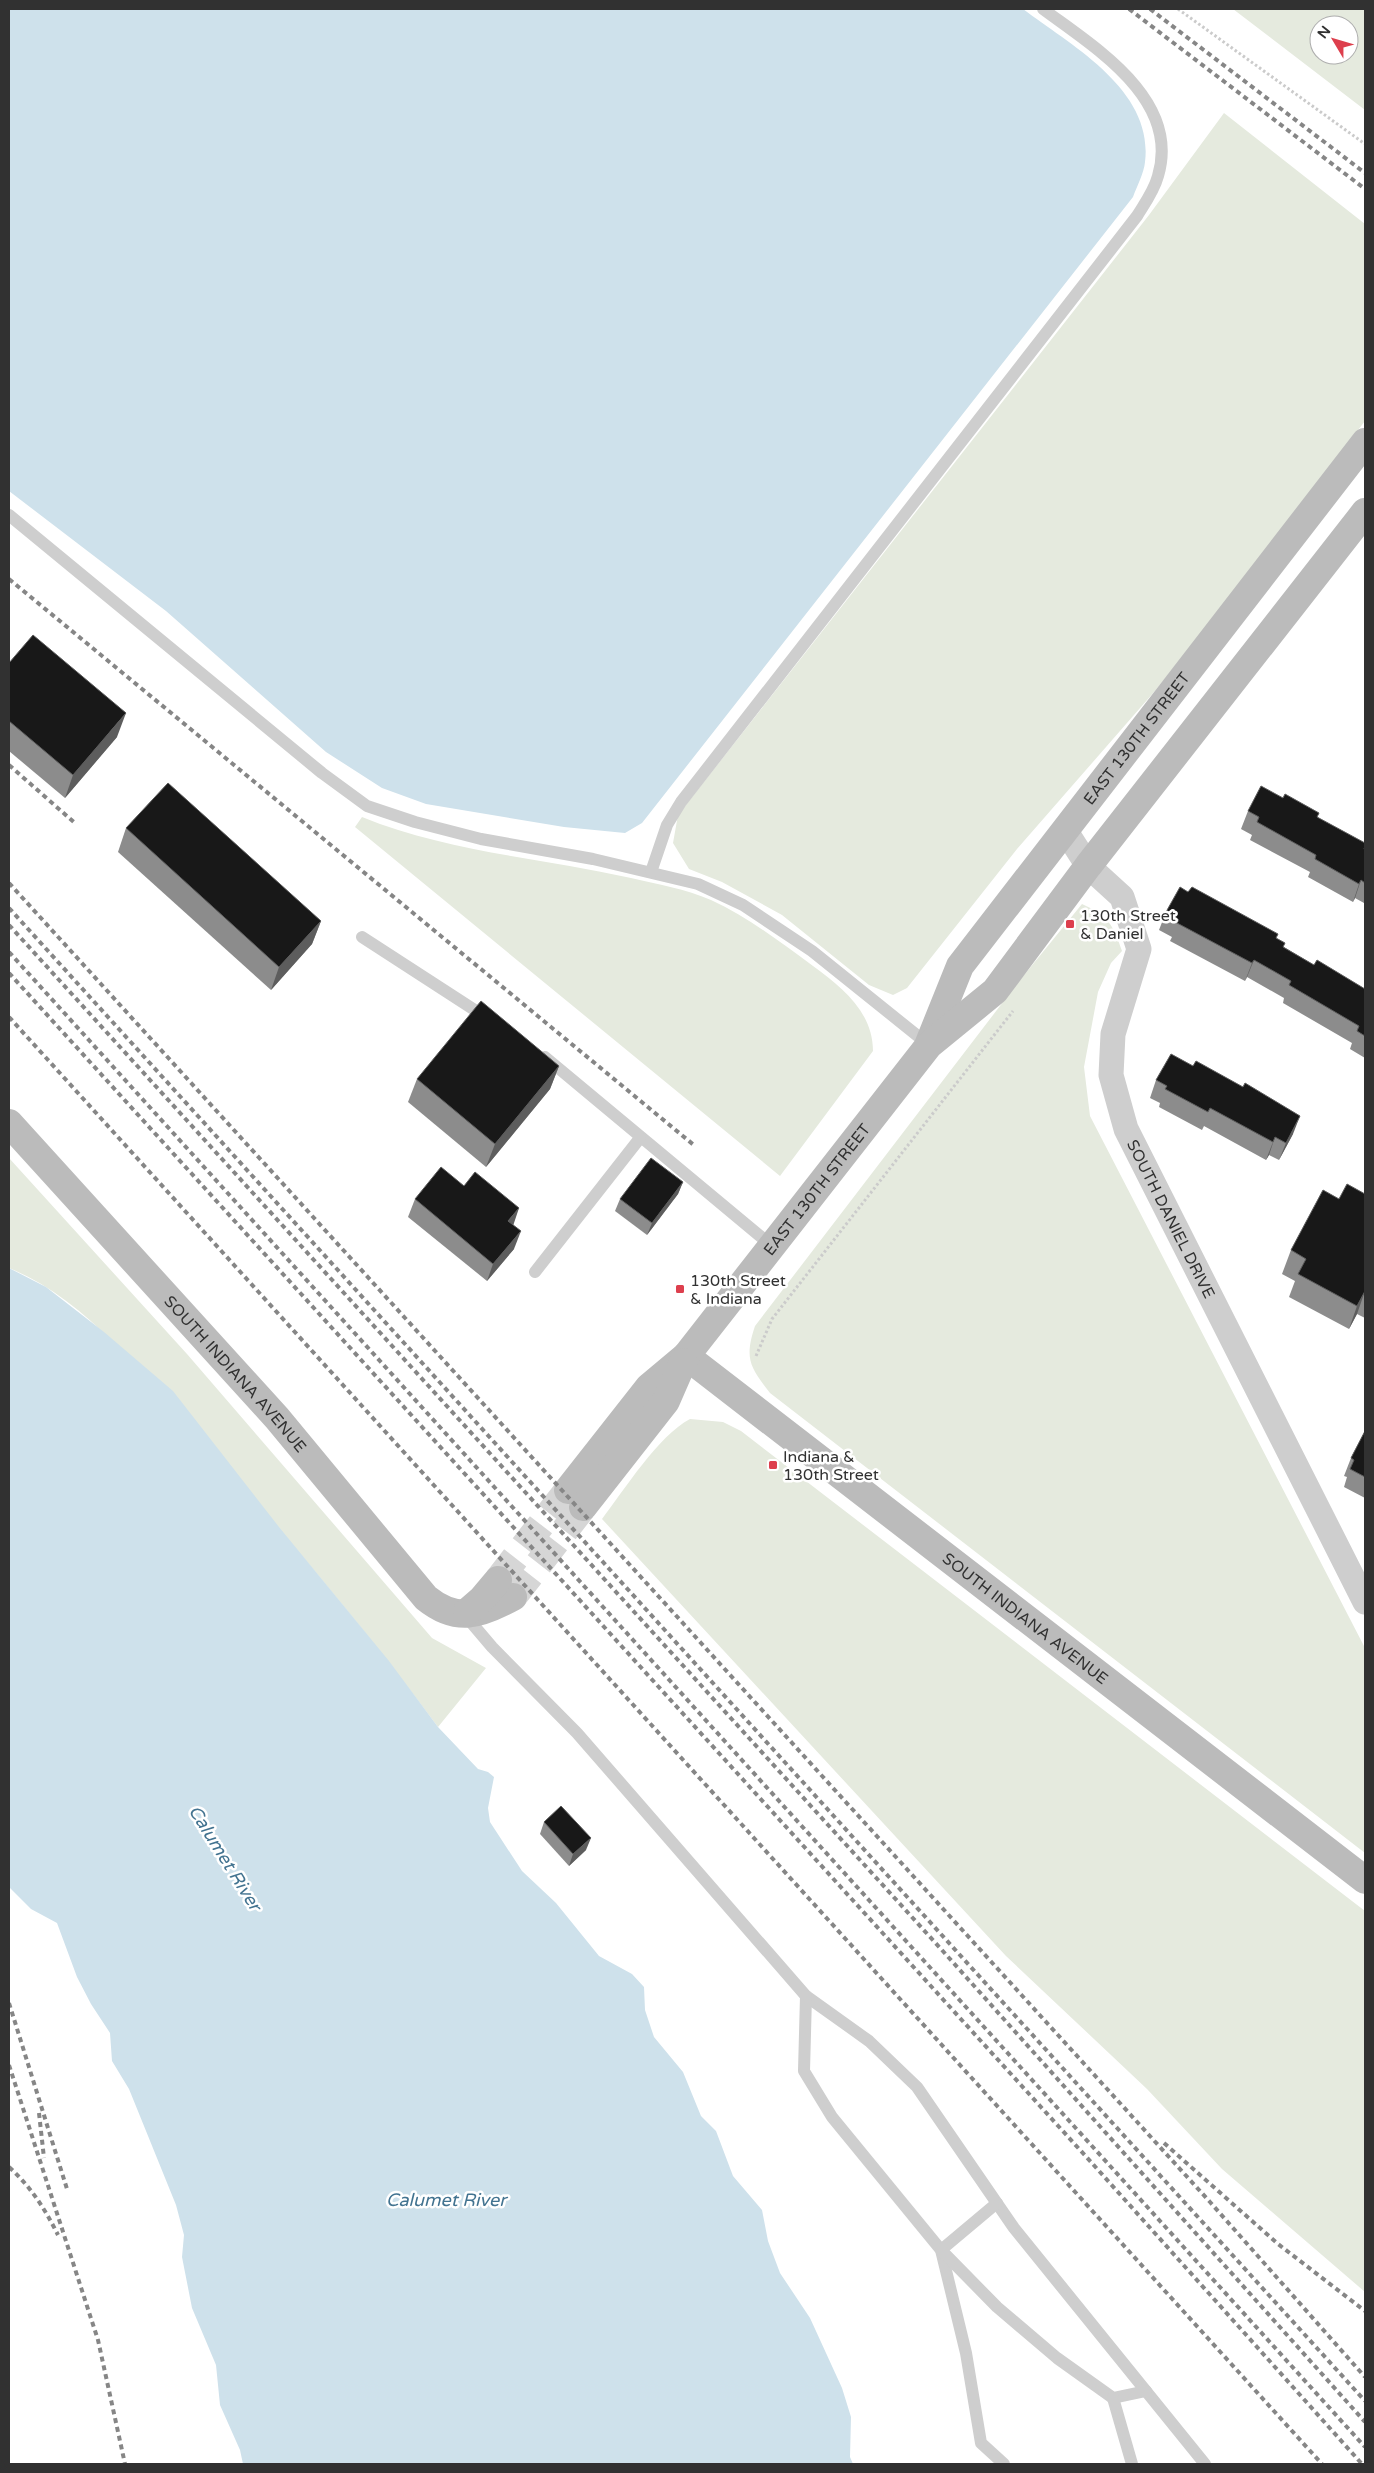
<svg xmlns="http://www.w3.org/2000/svg" width="1374" height="2473" font-family="'Varela Round',sans-serif">
<style>
.green{fill:#e5eade;fill-rule:evenodd}
.water{fill:#cee1eb}
.lines{fill:none;stroke-linecap:round;stroke-linejoin:round}
.secondary-tunnel{stroke:#d6d6d6;stroke-width:28;stroke-dasharray:28 14;stroke-linecap:butt}
.path{stroke:#cbcbcb;stroke-width:3;stroke-dasharray:2.5 2.5;stroke-linecap:butt}
.lane{stroke:#cecece;stroke-width:12}
.street{stroke:#cecece;stroke-width:25}
.secondary{stroke:#bbb;stroke-width:28}
.rail{stroke:#868686;stroke-width:4;stroke-dasharray:5 4;stroke-linecap:butt}
.wall{fill:#8c8c8c}
.shaded-wall{fill:#5d5d5d}
.building{fill:#181818;stroke:#5d5d5d}
.poi-dot{fill:#dd3f4d;stroke:#fff;stroke-width:2}
.labels{text-anchor:middle;stroke-width:5;stroke-linejoin:round;paint-order:stroke}
.street-label{font-size:16px;fill:#313131;stroke:#fff}
.poi-label{font-size:16px;fill:#313131;stroke:#fff;text-anchor:start}
.water-label{font-size:18px;font-style:italic;fill:#427390;stroke:#fff}
</style>
<rect width="100%" height="100%" fill="#fff"/>
<g class="green">
<path d="M1233,9H1365V110ZM1319,25H1349V55H1319Z"/>
<polygon points="1224,113 1365,224 1365,421 1207,626 1154,692 1017,849 907,988 893,995 869,985 782,915 722,882 689,869 673,843 678,815 1149,215"/>
<path d="M362,817C448,852 541,858 631,878C657,884 686,889 711,900C748,917 780,942 813,966C842,987 873,1012 873,1051L780,1176L355,827Z"/>
<path d="M1082,904C1108,916 1113,924 1122,951L1111,963L1098,992L1084,1067L1090,1116L1365,1648V1853L770,1393C750,1367 744,1359 755,1326L1016,985Z"/>
<path d="M9,1158L187,1354L432,1638L486,1668L438,1727C362,1625 281,1529 197,1435C144,1376 85,1298 9,1268Z"/>
<path d="M690,1419L723,1422L741,1431L1365,1911V2292L1222,2169L1147,2089L1006,1956L602,1519C625,1489 658,1436 690,1419Z"/>
</g>
<g class="water">
<path d="M9,9H1023C1072,46 1154,90 1145,162C1144,173 1137,186 1133,197L642,823L625,833L564,827L426,804L382,788L326,752L166,611L9,491Z"/>
<polygon points="9,1268 46,1287 104,1332 173,1391 279,1527 389,1661 438,1727 478,1769 488,1772 494,1777 488,1808 490,1822 522,1871 556,1903 599,1956 632,1974 644,1987 645,2010 654,2037 683,2072 701,2116 716,2131 733,2176 762,2210 768,2241 780,2273 810,2318 842,2388 851,2417 850,2457 853,2464 243,2464 240,2450 220,2405 216,2365 192,2308 182,2257 184,2235 176,2205 129,2089 112,2061 110,2033 91,2004 77,1977 57,1923 31,1909 9,1887"/>
</g>
<g class="lines">
<g class="secondary-tunnel">
<polyline points="498,1580 568,1490"/>
<polyline points="513,1597 583,1507"/>
</g>
<g class="path">
<polyline points="1178,9 1365,144"/>
<polyline points="756,1356 772,1319 1013,1011"/>
</g>
<g class="lane">
<polyline points="9,515 322,773 367,806 415,822 481,839 593,859 698,884 743,905 812,951 929,1045"/>
<path d="M651,872L667,825L681,802L1137,216C1145,203 1154,191 1158,176C1181,99 1094,47 1043,9"/>
<polyline points="362,937 487,1018"/>
<polyline points="545,1057 772,1246"/>
<polyline points="535,1272 640,1138"/>
<polyline points="464,1614 492,1647 577,1733 806,1996 869,2041 917,2087 1014,2228 1205,2464"/>
<polyline points="806,1996 804,2071 832,2117 941,2250 966,2353 981,2443 1004,2464"/>
<polyline points="997,2203 941,2250 997,2307 1057,2358 1113,2398 1146,2391"/>
<polyline points="1113,2398 1132,2464"/>
</g>
<path class="street" id="s1" d="M1065,830L1088,866L1122,897L1139,949L1113,1034L1111,1075L1126,1129L1365,1602"/>
<g class="secondary">
<path id="s2" d="M929,1043L960,966L1365,442"/>
<path id="s3" d="M9,1123L277,1418L426,1598C457,1623 480,1615 513,1597"/>
<path id="s4" d="M686,1356L1365,1880"/>
<path id="s5" d="M568,1490L649,1387L686,1356L929,1045L995,991L1088,866L1365,512"/>
<polyline points="583,1507 666,1401 683,1362"/>
<polyline points="467,1612 482,1599 498,1580"/>
</g>
<g class="rail">
<polyline points="1129,9 1365,189"/>
<polyline points="1150,9 1365,173"/>
<polyline points="9,579 695,1146"/>
<polyline points="9,765 76,824"/>
<polyline points="9,883 1210,2202 1365,2377"/>
<polyline points="9,908 1365,2401"/>
<polyline points="9,925 941,1949 1365,2422"/>
<polyline points="9,952 1365,2447"/>
<polyline points="9,973 1091,2162 1362,2464"/>
<polyline points="9,1017 1322,2464"/>
<polyline points="9,2003 67,2189"/>
<polyline points="9,2065 98,2340 125,2464"/>
<polyline points="39,2113 44,2158"/>
<polyline points="1164,2143 1278,2244 1365,2311"/>
<path d="M9,2167C31,2187 45,2209 58,2235"/>
</g>
</g>
<g class="wall">
<polygon points="9,663 117,737 65,798 9,751"/>
<polygon points="1283,798 1319,813 1317,817 1365,847 1364,849 1365,850 1365,901 1364,903 1355,898 1353,902 1308,877 1310,872 1250,840 1252,835 1241,829 1248,811"/>
<polygon points="126,828 321,921 312,944 271,990 118,852"/>
<polygon points="1166,912 1276,939 1284,947 1314,965 1365,989 1365,1058 1350,1049 1352,1043 1283,1003 1284,998 1247,977 1245,981 1170,941 1172,937 1159,930"/>
<polygon points="559,1066 550,1089 486,1167 408,1102 417,1079"/>
<polygon points="1156,1080 1293,1134 1279,1160 1269,1155 1266,1160 1204,1126 1202,1130 1159,1107 1160,1103 1150,1098"/>
<polygon points="683,1182 678,1194 647,1235 615,1211 620,1199"/>
<polygon points="1365,1194 1365,1318 1357,1314 1349,1329 1289,1297 1295,1281 1282,1274 1291,1250 1339,1199"/>
<polygon points="415,1199 513,1225 514,1249 487,1281 408,1217"/>
<polygon points="1365,1431 1365,1498 1344,1487 1347,1477 1344,1476 1351,1458"/>
<polygon points="544,1822 586,1850 569,1866 540,1834"/>
</g>
<g class="shaded-wall">
<polygon points="126,713 117,737 65,798 73,775"/>
<polygon points="1361,880 1355,898 1353,902 1359,884"/>
<polygon points="321,921 312,944 271,990 279,967"/>
<polygon points="1254,960 1247,977 1245,981 1252,963"/>
<polygon points="559,1066 550,1089 486,1167 495,1144"/>
<polygon points="1300,1116 1293,1134 1279,1160 1286,1143"/>
<polygon points="1275,1137 1269,1155 1266,1160 1273,1142"/>
<polygon points="683,1182 678,1194 647,1235 652,1223"/>
<polygon points="519,1208 513,1226 508,1221"/>
<polygon points="521,1231 514,1249 487,1281 493,1264"/>
<polygon points="1365,1291 1357,1314 1349,1329 1357,1306"/>
<polygon points="591,1838 586,1850 569,1866 573,1854"/>
</g>
<g class="building">
<polygon points="33,635 126,713 73,775 9,721 9,663"/>
<polygon points="168,783 321,921 279,967 126,828"/>
<polygon points="1261,786 1283,798 1285,794 1319,813 1317,817 1365,843 1365,846 1364,849 1365,850 1365,883 1361,880 1359,884 1315,859 1316,855 1257,822 1259,817 1248,811"/>
<polygon points="1180,887 1188,892 1192,887 1278,934 1276,938 1285,943 1283,947 1314,965 1317,960 1365,989 1365,1036 1357,1031 1359,1026 1289,985 1291,981 1254,960 1252,963 1177,923 1179,920 1166,912"/>
<polygon points="481,1001 559,1066 495,1144 417,1079"/>
<polygon points="1171,1054 1193,1066 1196,1061 1243,1087 1245,1083 1300,1116 1286,1143 1275,1137 1273,1142 1210,1108 1208,1112 1165,1089 1167,1086 1156,1080"/>
<polygon points="651,1158 683,1182 652,1223 620,1199"/>
<polygon points="441,1167 464,1186 475,1172 519,1208 508,1221 521,1231 493,1264 415,1199"/>
<polygon points="1347,1184 1365,1194 1365,1291 1357,1306 1298,1274 1306,1259 1291,1250 1323,1190 1339,1199"/>
<polygon points="1365,1431 1365,1477 1350,1469 1354,1460 1351,1458"/>
<polygon points="561,1806 591,1838 573,1854 544,1822"/>
</g>
<g class="poi-dot">
<rect x="1065" y="919" width="10" height="10" rx="2.5"/>
<rect x="675" y="1284" width="10" height="10" rx="2.5"/>
<rect x="768" y="1460" width="10" height="10" rx="2.5"/>
</g>
<g class="labels">
<g class="street-label">
<text dy="6" stroke="none"><textPath href="#s2" startOffset="371">EAST 130TH STREET</textPath></text>
<text dy="6" stroke="none"><textPath href="#s5" startOffset="391">EAST 130TH STREET</textPath></text>
<text dy="6" stroke="none"><textPath href="#s1" startOffset="430">SOUTH DANIEL DRIVE</textPath></text>
<text dy="6" stroke="none"><textPath href="#s3" startOffset="338">SOUTH INDIANA AVENUE</textPath></text>
<text dy="6" stroke="none"><textPath href="#s4" startOffset="429">SOUTH INDIANA AVENUE</textPath></text>
</g>
<g class="poi-label">
<text x="1080" y="921">130th Street<tspan x="1080" dy="18">&amp; Daniel</tspan></text>
<text x="690" y="1286">130th Street<tspan x="690" dy="18">&amp; Indiana</tspan></text>
<text x="783" y="1462">Indiana &amp;<tspan x="783" dy="18">130th Street</tspan></text>
</g>
<g class="water-label">
<text transform="translate(225 1858) rotate(58)" y="6">Calumet River</text>
<text x="446" y="2206">Calumet River</text>
</g>
</g>
<rect width="1374" height="2473" fill="none" stroke="#313131" stroke-width="20"/>
<g transform="translate(1334 40) rotate(308)"><circle r="24" fill="#ffffff" stroke="#adadad"/>
<path d="M0-4L9 19L0 12L-9 19Z" fill="#dd3f4d"/>
<text y="-8" font-size="14" font-weight="bold" text-anchor="middle" fill="#313131">N</text>
</g>
</svg>
